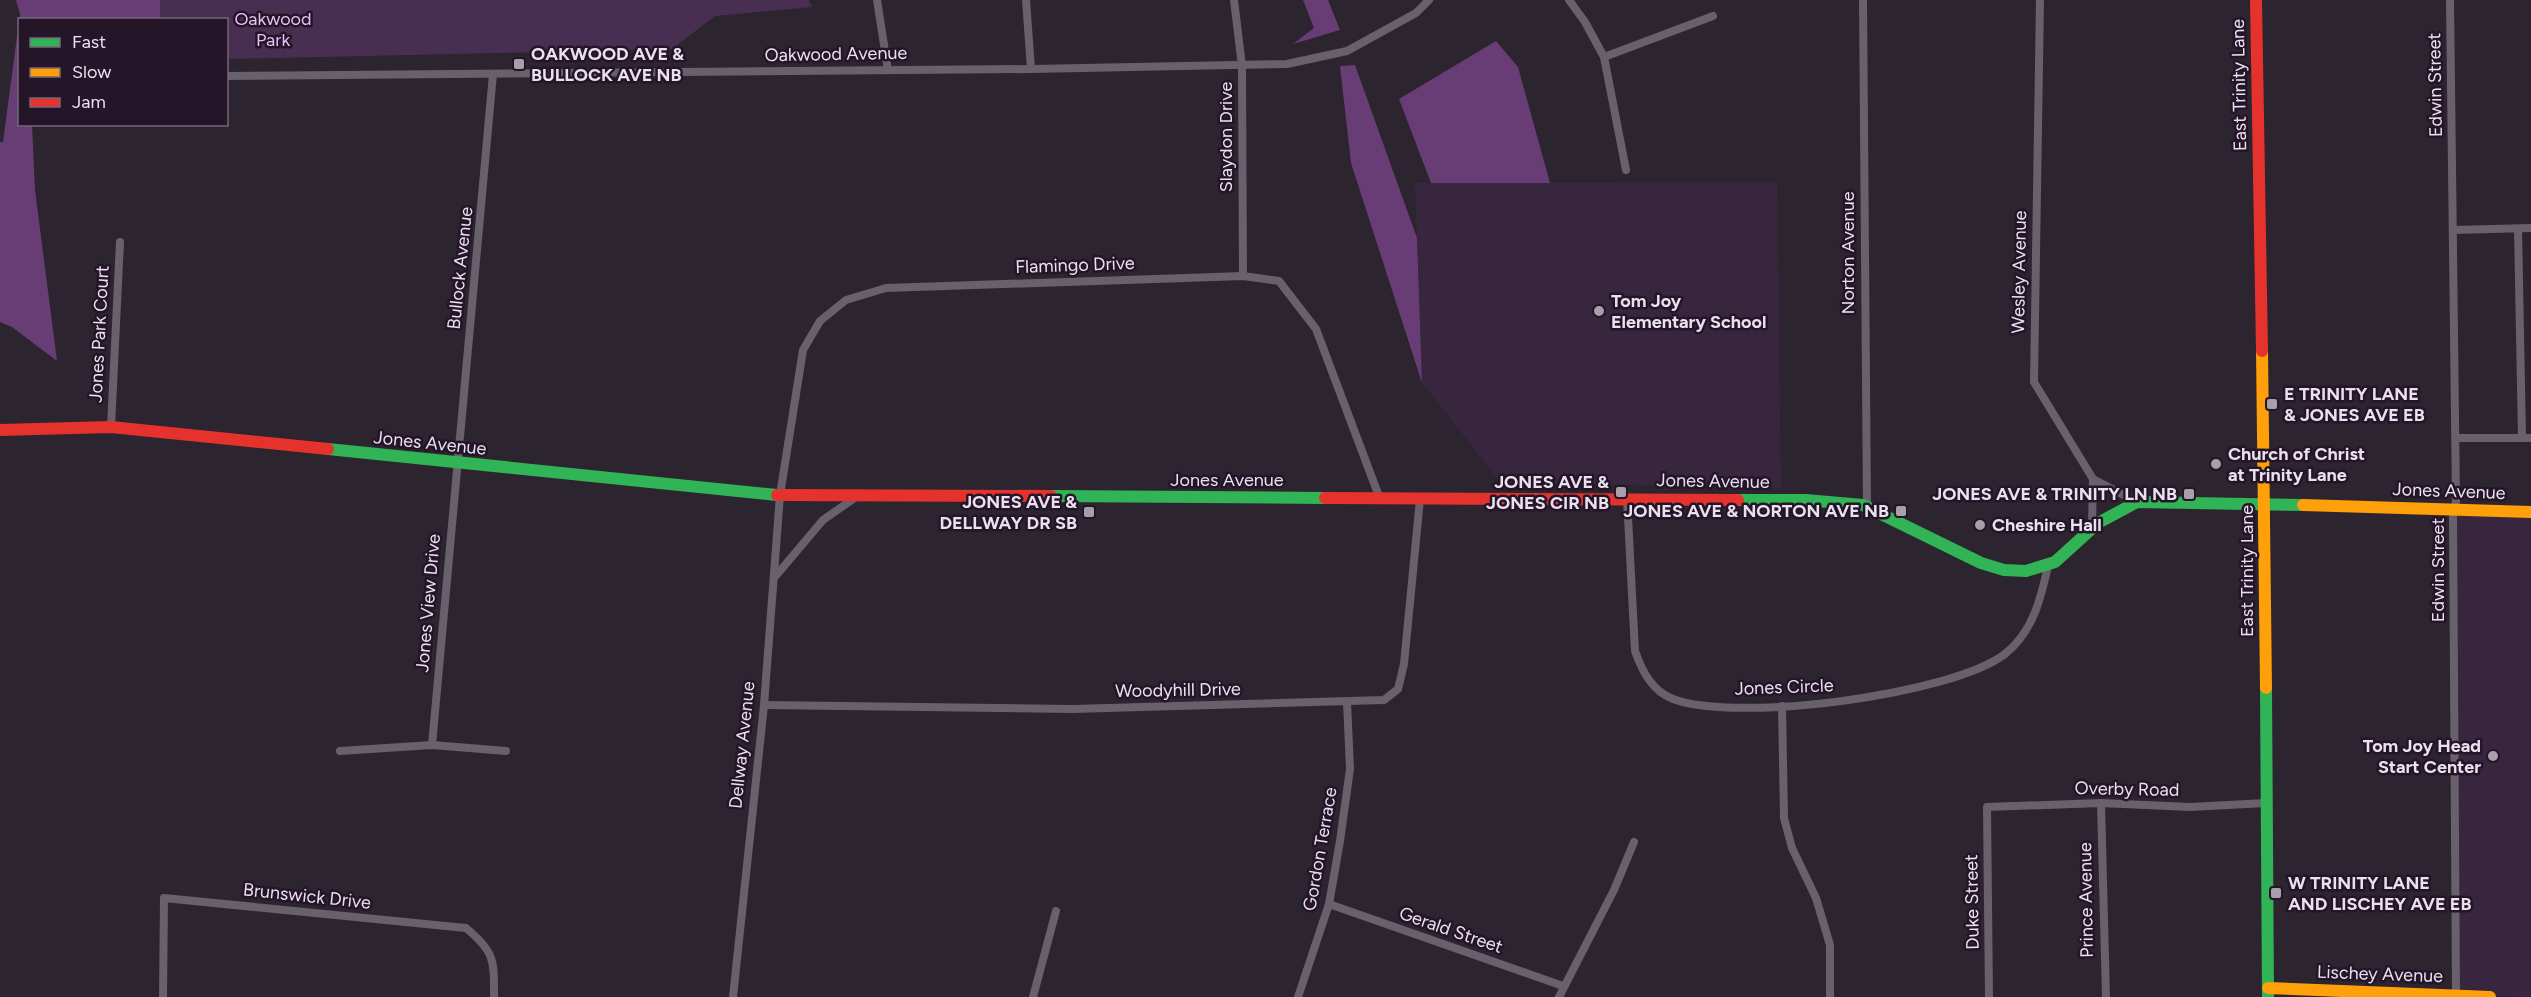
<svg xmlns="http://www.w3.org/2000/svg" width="2531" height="997" font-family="Figtree,sans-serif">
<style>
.built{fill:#37263d}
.green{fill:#482e50}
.forest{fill:#683c75}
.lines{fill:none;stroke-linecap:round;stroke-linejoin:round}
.street{stroke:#68606b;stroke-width:8}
.fast{stroke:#30b455;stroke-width:12}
.slow{stroke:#ff9f0a;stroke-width:12}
.jam{stroke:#e5322d;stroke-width:12}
.poi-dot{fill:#a89fab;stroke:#241529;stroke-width:2}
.labels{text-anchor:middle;stroke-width:5;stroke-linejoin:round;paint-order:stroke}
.park-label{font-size:18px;fill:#e8bff6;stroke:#241529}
.poi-label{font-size:18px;font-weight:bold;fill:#ebe1ee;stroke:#241529;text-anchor:start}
.street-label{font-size:18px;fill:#ebe1ee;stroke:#241529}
</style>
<rect width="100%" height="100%" fill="#2c242f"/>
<g class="built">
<polygon points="1777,182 1781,488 1500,482 1422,383 1415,183"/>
<polygon points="2455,509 2531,512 2531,997 2456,996"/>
</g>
<polygon class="green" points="160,0 809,0 812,7 715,16 672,49 227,59 226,20 160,19"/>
<g class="forest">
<polygon points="16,0 160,0 160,19 20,20 20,124 32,125 35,190 57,361 12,327 0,322 0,142 3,142 20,14"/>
<polygon points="1303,0 1328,0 1340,30 1293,44 1314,28"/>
<polygon points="1496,41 1518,67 1550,183 1431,183 1399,99"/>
<polygon points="1355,65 1417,238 1422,383 1351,163 1340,66"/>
</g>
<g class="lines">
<g class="street">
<polyline points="877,0 888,70"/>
<polyline points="1026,0 1031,69"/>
<polyline points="1234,0 1242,66 1243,276"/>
<polyline points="1569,0 1585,22 1604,57 1626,170"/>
<polyline points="1863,0 1867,506"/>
<polyline points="2040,0 2034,382 2093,479 2137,502"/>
<polyline points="2450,0 2456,501 2453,517 2456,997"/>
<polyline points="1604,57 1713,16"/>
<polyline points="226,76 1031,69 1287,64 1347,51 1416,13 1429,0"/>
<polyline points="2518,229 2522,438"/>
<polyline points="2453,230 2531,228"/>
<polyline points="111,427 120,242"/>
<polyline points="2456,438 2531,438"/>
<path d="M1627,498L1635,651C1642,671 1652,691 1673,699C1737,723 1951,695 2005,654C2033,632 2041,598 2048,566"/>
<polyline points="2092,527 2093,479"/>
<polyline points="774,578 823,520 856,497"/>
<polyline points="764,705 1073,709 1384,700 1398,689 1404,664 1420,499"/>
<polyline points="1782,706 1784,818 1792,848 1816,898 1830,945 1830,997"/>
<polyline points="432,745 493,74"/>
<polyline points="340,751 432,745 506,751"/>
<polyline points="2101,803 2106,997"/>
<polyline points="1329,904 1563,986"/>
<path d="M163,997L164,898L466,928C495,952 494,960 494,997"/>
<polyline points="733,997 764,705 780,495 803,350 820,321 846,300 886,288 1243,276 1279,281 1316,329 1380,499"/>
<polyline points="1033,997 1056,911"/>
<polyline points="1298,997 1329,904 1340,841 1350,769 1347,702"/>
<polyline points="1559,997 1614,890 1634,842"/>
<polyline points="1989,997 1987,807 2101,803 2190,807 2266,803"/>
</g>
<g class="fast">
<polyline points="328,449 777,495"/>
<polyline points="1051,496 1325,498"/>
<polyline points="1738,500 1806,500 1863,505 1981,563 2004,570 2026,571 2055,562 2098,523 2137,502 2303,505"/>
<polyline points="2266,688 2268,997"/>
</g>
<g class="slow">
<polyline points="2262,351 2266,688"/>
<polyline points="2303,505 2531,512"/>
<polyline points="2268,988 2490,997"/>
</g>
<g class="jam">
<polyline points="2256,0 2262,351"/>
<polyline points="0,430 111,427 328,449"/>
<polyline points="777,495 1051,496"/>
<polyline points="1325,498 1738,500"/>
</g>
</g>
<g class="poi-dot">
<rect x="513" y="58" width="12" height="12" rx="3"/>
<circle cx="1599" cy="311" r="6"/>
<rect x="2266" y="398" width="12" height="12" rx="3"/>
<circle cx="2216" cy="464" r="6"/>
<rect x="1615" y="486" width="12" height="12" rx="3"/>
<rect x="2183" y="488" width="12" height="12" rx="3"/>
<rect x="1895" y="505" width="12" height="12" rx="3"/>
<rect x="1083" y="506" width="12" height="12" rx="3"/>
<circle cx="1980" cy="525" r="6"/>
<circle cx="2493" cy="756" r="6"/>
<rect x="2270" y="887" width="12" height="12" rx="3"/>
</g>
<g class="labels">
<g class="park-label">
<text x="273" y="25">Oakwood<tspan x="273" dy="21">Park</tspan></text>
</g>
<g class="poi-label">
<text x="531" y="60">OAKWOOD AVE &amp;<tspan x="531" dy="21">BULLOCK AVE NB</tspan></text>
<text x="1611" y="307">Tom Joy<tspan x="1611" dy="21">Elementary School</tspan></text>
<text x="2284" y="400">E TRINITY LANE<tspan x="2284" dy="21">&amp; JONES AVE EB</tspan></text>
<text x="2228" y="460">Church of Christ<tspan x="2228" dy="21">at Trinity Lane</tspan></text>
<text x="1609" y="488" text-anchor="end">JONES AVE &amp;<tspan x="1609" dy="21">JONES CIR NB</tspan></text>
<text x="2177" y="500" text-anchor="end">JONES AVE &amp; TRINITY LN NB</text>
<text x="1077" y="508" text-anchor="end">JONES AVE &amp;<tspan x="1077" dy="21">DELLWAY DR SB</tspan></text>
<text x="1889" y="517" text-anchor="end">JONES AVE &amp; NORTON AVE NB</text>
<text x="1992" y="531">Cheshire Hall</text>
<text x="2481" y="752" text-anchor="end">Tom Joy Head<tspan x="2481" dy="21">Start Center</tspan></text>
<text x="2288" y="889">W TRINITY LANE<tspan x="2288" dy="21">AND LISCHEY AVE EB</tspan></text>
</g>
<g class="street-label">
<text transform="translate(836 54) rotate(-1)" y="6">Oakwood Avenue</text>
<text transform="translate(2239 85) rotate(-91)" y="6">East Trinity Lane</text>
<text transform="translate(2435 85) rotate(-91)" y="6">Edwin Street</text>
<text transform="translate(1226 137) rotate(-90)" y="6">Slaydon Drive</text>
<text transform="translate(1848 253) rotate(-90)" y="6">Norton Avenue</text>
<text transform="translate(1075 265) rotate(-2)" y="6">Flamingo Drive</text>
<text transform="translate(460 268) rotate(-84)" y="6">Bullock Avenue</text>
<text transform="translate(2019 272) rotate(-89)" y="6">Wesley Avenue</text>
<text transform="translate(99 334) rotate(-87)" y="6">Jones Park Court</text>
<text transform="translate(430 443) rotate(6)" y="6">Jones Avenue</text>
<text x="1227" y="486">Jones Avenue</text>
<text transform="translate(1713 481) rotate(1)" y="6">Jones Avenue</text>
<text transform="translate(2449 491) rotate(2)" y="6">Jones Avenue</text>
<text transform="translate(2438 570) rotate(-90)" y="6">Edwin Street</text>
<text transform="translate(2247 571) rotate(-90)" y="6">East Trinity Lane</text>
<text transform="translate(428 603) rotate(-85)" y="6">Jones View Drive</text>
<text transform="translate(1784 687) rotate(-2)" y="6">Jones Circle</text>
<text transform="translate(1178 690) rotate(-1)" y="6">Woodyhill Drive</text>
<text transform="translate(742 745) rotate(-84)" y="6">Dellway Avenue</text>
<text transform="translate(2127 789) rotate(1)" y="6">Overby Road</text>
<text transform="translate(1320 849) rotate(-80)" y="6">Gordon Terrace</text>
<text transform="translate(307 896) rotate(6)" y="6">Brunswick Drive</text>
<text transform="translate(2086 900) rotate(-91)" y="6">Prince Avenue</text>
<text transform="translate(1972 902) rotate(-91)" y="6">Duke Street</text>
<text transform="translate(1451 930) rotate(19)" y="6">Gerald Street</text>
<text transform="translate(2380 974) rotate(2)" y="6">Lischey Avenue</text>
</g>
</g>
<rect x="18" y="18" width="210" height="108" fill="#241529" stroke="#746778" stroke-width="1.5"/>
<rect x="30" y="38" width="30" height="9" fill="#30b455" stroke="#746778" stroke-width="1.5"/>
<text x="72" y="48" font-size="18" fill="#ebe1ee">Fast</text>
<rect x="30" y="68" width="30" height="9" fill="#ff9f0a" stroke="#746778" stroke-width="1.5"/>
<text x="72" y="78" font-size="18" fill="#ebe1ee">Slow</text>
<rect x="30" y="98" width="30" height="9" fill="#e5322d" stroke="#746778" stroke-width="1.5"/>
<text x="72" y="108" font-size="18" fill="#ebe1ee">Jam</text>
</svg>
